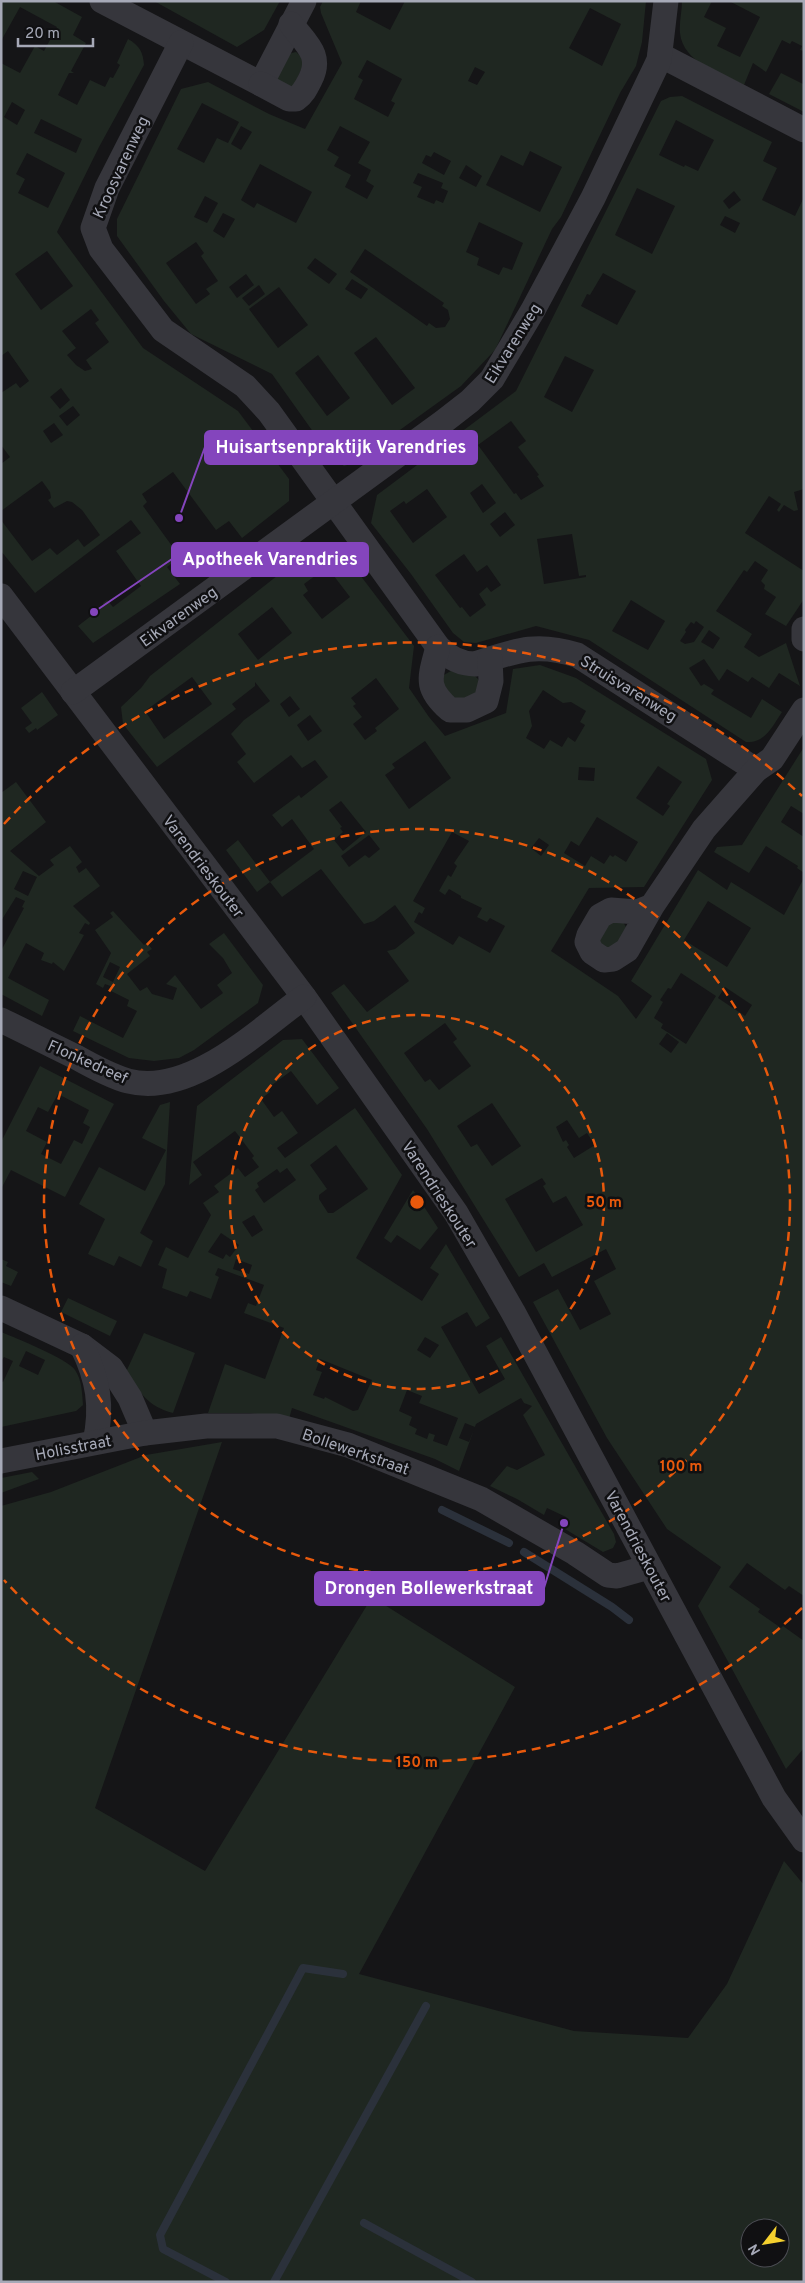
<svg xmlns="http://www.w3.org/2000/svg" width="805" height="2283" font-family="Overpass,sans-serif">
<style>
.green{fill:#1f2721;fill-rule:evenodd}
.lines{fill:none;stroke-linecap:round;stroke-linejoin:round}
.stream{stroke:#2b313b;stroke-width:8}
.minor{stroke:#36363c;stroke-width:25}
.ring{fill:none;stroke:#e8590c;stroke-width:2.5;stroke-dasharray:9 6}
.labels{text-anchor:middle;stroke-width:5;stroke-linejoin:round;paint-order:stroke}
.street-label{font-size:16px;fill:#a6a9b7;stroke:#101012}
.centre{fill:#e8590c;stroke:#101012;stroke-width:2.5}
.ring-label{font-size:15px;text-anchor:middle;font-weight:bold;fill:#e8590c;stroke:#101012;stroke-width:5;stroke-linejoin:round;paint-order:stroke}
.leader{fill:none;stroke:#8445bd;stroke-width:2}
.callout-dot{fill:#8445bd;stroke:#101012;stroke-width:2}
.callout{fill:#8445bd;stroke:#8445bd;stroke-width:2}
.callout-label{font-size:18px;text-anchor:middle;font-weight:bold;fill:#fff}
</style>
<rect width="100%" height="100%" fill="#151517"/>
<g class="green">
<path d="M1,1H53L82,17L73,35L86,43L71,71L74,73H69L58,95L77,105L90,80L105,87L110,77L113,78L120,65L117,63L128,39C140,46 143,52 144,65L99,147L57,232L143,348L238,411L289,479V501L242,538L229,521L216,530L173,472L142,494L147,502L143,506L180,557L167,567L180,584L93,643L78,626L104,606L103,603L107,600L113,607L141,586L116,551L141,533L131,520L35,593L1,551V520L32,561L50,548L57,555L78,539L84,547L100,535L82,510L72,502L67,501L54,508L48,500L51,498L50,492L42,481L1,511V464L10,457L1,445V393L16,383L20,388L29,381L8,351L1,356V63L20,73L35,46L44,51L57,27L20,7L1,41ZM12,102L25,110L17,125L4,117ZM41,119L82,139L76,153L34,133ZM27,153L65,173L48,208L18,193L25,179L16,174ZM47,251L73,286L41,310L15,274ZM91,309L99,320L95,323L109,342L86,360L92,369L85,371L76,365L67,355L76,348L62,331ZM61,388L70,400L60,409L50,397ZM73,406L80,415L67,426L59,416ZM54,423L63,435L51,443L43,431Z"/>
<polygon points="154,1 280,1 264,30 237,47"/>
<path d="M323,1H361L356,12L390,30L405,1H646L642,42L636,66L620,93L561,217L552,229L495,350L461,386L354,463L344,466L331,457L272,374L191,334L164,301L117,236V219L181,89L208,82L269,114L305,129L342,63L321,13L320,7ZM590,8L621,24L602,66L569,48ZM367,60L402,79L391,101L395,103L388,117L354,99L363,80L358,77ZM475,67L485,72L477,85L468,81ZM202,103L239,122L228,143L217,138L204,163L177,149ZM241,126L252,132L241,150L231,144ZM340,126L370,142L358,163L371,170L366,181L374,186L367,199L345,187L351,175L334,166L339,157L327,150ZM530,151L562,167L540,212L486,185L501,155L523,166ZM434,152L451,161L444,175L422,163L426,155L431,157ZM260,164L312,192L296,223L257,203L254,208L241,200ZM466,165L482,176L476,187L459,178ZM418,173L443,183L441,188L448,191L443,203L436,200L434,204L417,197L422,187L413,183ZM205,196L218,203L207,223L194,217ZM223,213L235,219L224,238L213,231ZM479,222L523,243L512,270L503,267L499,275L477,265L479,258L466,252ZM196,242L204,253L201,256L218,281L206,289L210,294L196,304L166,263ZM365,249L444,303L442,306L448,310L450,319L445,327L436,328L429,323L427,326L350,272ZM315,258L337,274L329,284L307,268ZM246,274L254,285L237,298L229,287ZM352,279L368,289L361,299L345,289ZM259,285L265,294L249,306L242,298ZM279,287L308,325L278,348L249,309ZM376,337L415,388L392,405L354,353ZM318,355L350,398L327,416L295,373Z"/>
<path d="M682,1H712L704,17L726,28L717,46L740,57L760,17L729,1H804V51L800,50L802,46L792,41L790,44L782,40L766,72L753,63L744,85C721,73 683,63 680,33C679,23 682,11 682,1Z"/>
<polygon points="296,52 305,60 293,89 276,80 287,54"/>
<polygon points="781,73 803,84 804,82 804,112 769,94"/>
<path d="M682,96L772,142L763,161L777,168L762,200L795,216L804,197V489L794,492L798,510L794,511L784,505L779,512L777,510L781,504L769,496L745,533L804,571V599L786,626L765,614L776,597L764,589L765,585L761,581L768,570L755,561L747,572L744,570L716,611L752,634L744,647L759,657L786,643L800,686L779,673L769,688L752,677L748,682L727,669L719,681L704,659L689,668L701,686L704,684L714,690L711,694L751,718L762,699L782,712C772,727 765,743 746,742L589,640L536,626L476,643L464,642L453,633L411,574L371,523L377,495L516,391L661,101L670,97ZM676,120L714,140L698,171L685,165L684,167L659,155ZM637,188L675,206L652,254L615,235ZM734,191L741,200L729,209L723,201ZM725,216L740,223L735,233L720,225ZM603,273L636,291L617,325L581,306L587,294L590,295ZM565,356L594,370L572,412L544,397ZM511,421L526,441L518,447L539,475L537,476L544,486L521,500L516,493L514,494L478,445ZM482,484L496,503L483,513L470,493ZM427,489L447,517L413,543L390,511L404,501L406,504ZM505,512L515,525L500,537L490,524ZM572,534L579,576L586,575V577L544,584L537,539ZM464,554L477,572L487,565L501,585L491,592L487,587L479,594L486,605L470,617L462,607L460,608L435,575ZM631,600L665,621L648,650L612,631ZM696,621L704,627L694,642L685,644L680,641L686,632L685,630L691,622L694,624ZM709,630L720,638L713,649L701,642Z"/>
<path d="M315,546L341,550L414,646L409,688L429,717L445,736L506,713L513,669L540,665L576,678L706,759L712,780L644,887L589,888L551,951L618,996L636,1019L652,996L631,981L698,870L727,890L731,882L784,915L804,878V1596L789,1586L785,1590L747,1563L729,1587L760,1609L758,1612L781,1628L783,1626L804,1641V1748L786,1769L698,1606L721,1567L667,1529L607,1438L533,1302L558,1289L580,1330L611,1314L594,1281L616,1269L606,1249L552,1277L544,1263L519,1277L427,1129L331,993L344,984L367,1012L409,981L387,951L395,949L415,933L395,905L374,921L364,924L321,869L282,897L270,882L257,892L226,850L238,840L270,882L314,849L292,819L282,827L272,815L299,795L301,798L328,777L315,760L302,768L291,755L254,783L237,762L246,754L231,734L244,720L270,701L255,682V686L232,704L236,709L157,767L123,724L121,707L141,688L150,676ZM327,567L350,597L322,619L303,595L308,591L304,584ZM272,607L292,633L258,660L238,634ZM192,677L212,704L164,739L145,711ZM376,678L399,709L375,728L377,731L365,740L353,724L362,717L353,706L356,704L351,698ZM543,690L563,703L571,702L586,711L580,722L585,725L575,742L568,737L562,747L550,740L544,749L526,738L532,726L529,711ZM290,696L300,709L289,717L280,704ZM310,715L322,731L308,741L297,725ZM425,741L451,778L409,809L385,775L395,768L392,764ZM658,766L682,782L667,804L670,806L663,816L636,798ZM579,767L595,768L594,781L578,780ZM341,801L366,832L343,851L334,840L343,832L340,828L342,827L329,810ZM597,817L638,842L626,862L615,855L613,857L610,855L604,864L591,856L585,866L564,853L571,841L579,846ZM452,832L469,841L454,863L457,866L451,877L448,875L439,891L445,895L449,889L461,896V898L482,908L477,917L487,922L490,918L505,926L490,953L459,936L453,945L414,922L419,912L422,914L425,908L413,901ZM369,835L380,849L369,858L365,855L349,867L341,856ZM539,838L549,845L541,856L531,848ZM708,901L751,928L727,967L684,940ZM681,973L716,996L686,1044L661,1028L663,1024L654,1018L663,1002L660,1000L668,988L671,989ZM725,987L752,1005L745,1016L718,998ZM445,1023L457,1039L453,1042L471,1066L439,1090L430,1079L425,1082L404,1053ZM667,1033L679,1042L671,1053L659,1044ZM492,1103L521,1146L492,1166L477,1144L471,1147L457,1126ZM567,1120L579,1138L587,1133L595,1145L574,1158L567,1147L569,1145L566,1140L563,1142L556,1127ZM542,1178L546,1184L543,1186L553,1203L566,1196L583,1225L536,1252L505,1199Z"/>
<polygon points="451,671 475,676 479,680 478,695 456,701 443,688 442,676"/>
<polygon points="42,692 58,715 37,730 36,728 29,733 25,728 32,723 21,708"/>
<polygon points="804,747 804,814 791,806 781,822 804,837 804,873 797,868 798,866 766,846 749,873 714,852 717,847 742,845"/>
<path d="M16,782L46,822L10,851L39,876L54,865L50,860L70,846L82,862L76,867L79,873L86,868L100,886L73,906L90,923L89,925L85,923L79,933L84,935L64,971L53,962L52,964L41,960L44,953L26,943L8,978L49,1000L42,1016L1,994V951L24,908L22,907L25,901L16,897L1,921V793ZM23,871L37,877L28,896L14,889Z"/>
<path d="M113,911L144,945L147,943L152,949L147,952L150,956L127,974L140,991L147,987L152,994L173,1000L177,988L166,984L175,975L201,1009L223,993L217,985L232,973L223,958L209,944L224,933L263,985L258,1003L194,1050L179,1058L154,1061L129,1058L73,1031L80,1016L123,1038L137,1011L127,1006L129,1000L111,991L113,987L105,984L103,988L96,984L111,953L95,930L113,917L110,913ZM110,962L120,967L113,982L103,977Z"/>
<polygon points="622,920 626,927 627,934 606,954 595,934 603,923"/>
<path d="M302,1039L339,1088L317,1105L291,1071L268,1088L270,1092L261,1099L274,1117L282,1111L298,1133L277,1148L285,1158L355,1108L402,1175L356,1258L422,1301L439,1274L430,1268L446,1244L490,1318L476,1327L467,1312L441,1327L479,1394L505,1379L486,1346L501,1337L614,1534L616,1542L613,1548L603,1552L560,1526L566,1517L547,1508L544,1515L517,1499L490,1486L507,1466L517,1470L545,1455L523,1415L532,1406L524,1403L521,1398L476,1424L459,1471L435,1459L292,1408L289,1419L250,1413H208L225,1364L265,1379L284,1328L244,1313L248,1303L256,1306L264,1285L218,1268L215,1275L219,1277L211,1299L190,1291L187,1297L162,1288L167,1269L158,1265L165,1249L166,1247L188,1258L211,1215L203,1203L219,1192L214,1186L238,1168L245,1177L259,1167L252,1158L254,1156L235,1131L193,1162L202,1175L189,1185L197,1106L283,1040ZM336,1145L368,1189L333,1213H328L319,1199V1195L327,1189L310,1165ZM287,1168L296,1180L264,1203L255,1190L259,1187L257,1183L277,1169L280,1173ZM254,1215L263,1230L252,1237L242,1222ZM221,1233L239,1245L230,1257L226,1254L223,1259L208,1252ZM236,1259L252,1265L249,1274L233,1269ZM425,1337L439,1345L430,1358L417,1350ZM320,1359L372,1380L358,1410L353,1411L325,1397L324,1399L313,1395L322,1372L316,1370ZM407,1390L422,1396L419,1403L458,1418L447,1446L433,1441L435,1435L429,1433L427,1439L415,1434L417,1429L409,1425L412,1417L399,1411ZM465,1423L475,1427L469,1442L459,1438Z"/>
<path d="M40,1066L114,1104L65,1197L11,1170L1,1189V1142ZM58,1094L89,1110L83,1123L90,1127L82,1144L74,1140L61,1164L41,1154L47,1142L26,1131L38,1107L48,1112Z"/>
<polygon points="170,1102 165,1184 140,1233 153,1241 141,1267 119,1256 114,1266 88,1254 105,1219 79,1204 99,1167 145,1191 166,1150 142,1138 160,1105"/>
<polygon points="413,1190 438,1228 420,1250 397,1235 391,1243 384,1238"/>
<polygon points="1,1259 8,1262 6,1266 18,1272 11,1286 1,1282"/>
<polygon points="68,1298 117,1321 110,1336 61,1312"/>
<path d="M1,1332C16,1338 68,1359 75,1370C82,1380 82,1393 83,1405L76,1411L1,1427V1381L3,1382L13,1361L4,1357L1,1361ZM26,1351L45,1360L38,1375L19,1366Z"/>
<path d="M144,1333L195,1353L173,1413C148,1407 139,1391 126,1372Z"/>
<path d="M222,1442L95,1808L205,1871L372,1597L515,1687L359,1974L574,2031L688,2038L727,1984L784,1861L804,1885V2282H1V1506L51,1492L146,1455ZM750,2228H780V2258H750Z"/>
<polygon points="32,1472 39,1479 1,1493 1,1478"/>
</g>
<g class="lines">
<g class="stream">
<polyline points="442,1510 509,1543"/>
<polyline points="524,1552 612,1607 629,1620"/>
<polyline points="364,2223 472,2282"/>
<polyline points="226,2282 163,2249 160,2235 303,1968 343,1974"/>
<polyline points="274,2282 426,2006"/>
</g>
<g class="minor">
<polyline points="102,1 261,84 304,1"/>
<path d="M181,43L107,188L93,228L101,249L163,330L245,386L269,412L438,647C448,657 460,664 475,664C515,651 535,642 577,655L756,770"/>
<polyline points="660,55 804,130"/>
<path d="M261,84L289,99H296C303,94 306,88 310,80C323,55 306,44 291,24"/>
<polyline points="1,596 304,997 456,1213 513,1312 774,1798 804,1840"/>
<polyline points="804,629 804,639"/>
<path d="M438,647C430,678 424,687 450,710H467L486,701L491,681L490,659"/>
<polyline points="73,692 443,422 470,401 492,379 533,310 593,198 659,60 666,1"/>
<polyline points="652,906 637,912 611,910 600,916 589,935 587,942 592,952 604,960 613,959 627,950 652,906 704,829 756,770 772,759 804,710"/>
<path d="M1,1020C26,1032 51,1045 76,1057C92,1066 110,1076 128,1081C190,1097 257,1031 304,997"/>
<polyline points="1,1308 82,1346 111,1368 130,1398 145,1433"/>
<path d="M82,1346C98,1379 103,1406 95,1442"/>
<polyline points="1,1461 145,1433 206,1426 277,1426 348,1445 481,1499 575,1553 608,1575 617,1576 649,1567"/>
</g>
</g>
<g class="ring">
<circle cx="417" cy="1202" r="187"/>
<circle cx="417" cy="1202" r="373"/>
<path d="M802 1608A560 560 0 0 1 4 1580M4 824A560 560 0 0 1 802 796"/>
</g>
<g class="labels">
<g class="street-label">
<text transform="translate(120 167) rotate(-65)" y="6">Kroosvarenweg</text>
<text transform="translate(512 343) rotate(-58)" y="6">Eikvarenweg</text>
<text transform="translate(178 616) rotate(-36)" y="6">Eikvarenweg</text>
<text transform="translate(629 688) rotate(32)" y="6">Struisvarenweg</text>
<text transform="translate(204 866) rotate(53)" y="6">Varendrieskouter</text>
<text transform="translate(88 1061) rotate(24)" y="6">Flonkedreef</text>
<text transform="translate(440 1194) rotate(57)" y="6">Varendrieskouter</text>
<text transform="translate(73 1447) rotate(-11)" y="6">Holisstraat</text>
<text transform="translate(356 1451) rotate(19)" y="6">Bollewerkstraat</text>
<text transform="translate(639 1546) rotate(62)" y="6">Varendrieskouter</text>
</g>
</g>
<circle cx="417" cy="1202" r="8" class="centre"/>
<g class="ring-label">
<text x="604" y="1207">50 m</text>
<text x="681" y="1471">100 m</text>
<text x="417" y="1767">150 m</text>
</g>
<path class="leader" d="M179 518L205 447M94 612L172 559M564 1523L544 1588"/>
<g class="callout-dot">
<circle cx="179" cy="518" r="5"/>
<circle cx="94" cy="612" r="5"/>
<circle cx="564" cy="1523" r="5"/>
</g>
<g class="callout">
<rect x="205" y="431" width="272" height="33" rx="5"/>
<rect x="172" y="543" width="196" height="33" rx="5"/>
<rect x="315" y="1572" width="229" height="33" rx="5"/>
</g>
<g class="callout-label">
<text x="341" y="453">Huisartsenpraktijk Varendries</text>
<text x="270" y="565">Apotheek Varendries</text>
<text x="429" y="1594">Drongen Bollewerkstraat</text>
</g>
<rect width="805" height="2283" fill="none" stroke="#a6a9b7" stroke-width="5"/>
<g transform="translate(765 2243) rotate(239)"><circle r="24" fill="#101012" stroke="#4c4d54"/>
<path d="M0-4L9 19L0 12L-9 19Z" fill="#f5d02e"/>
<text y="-8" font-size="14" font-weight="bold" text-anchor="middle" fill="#a6a9b7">N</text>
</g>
<path d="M18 38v8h75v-8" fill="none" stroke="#a6a9b7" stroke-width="2.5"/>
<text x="25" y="38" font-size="15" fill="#a6a9b7" stroke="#101012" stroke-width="4" paint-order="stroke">20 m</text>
</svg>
